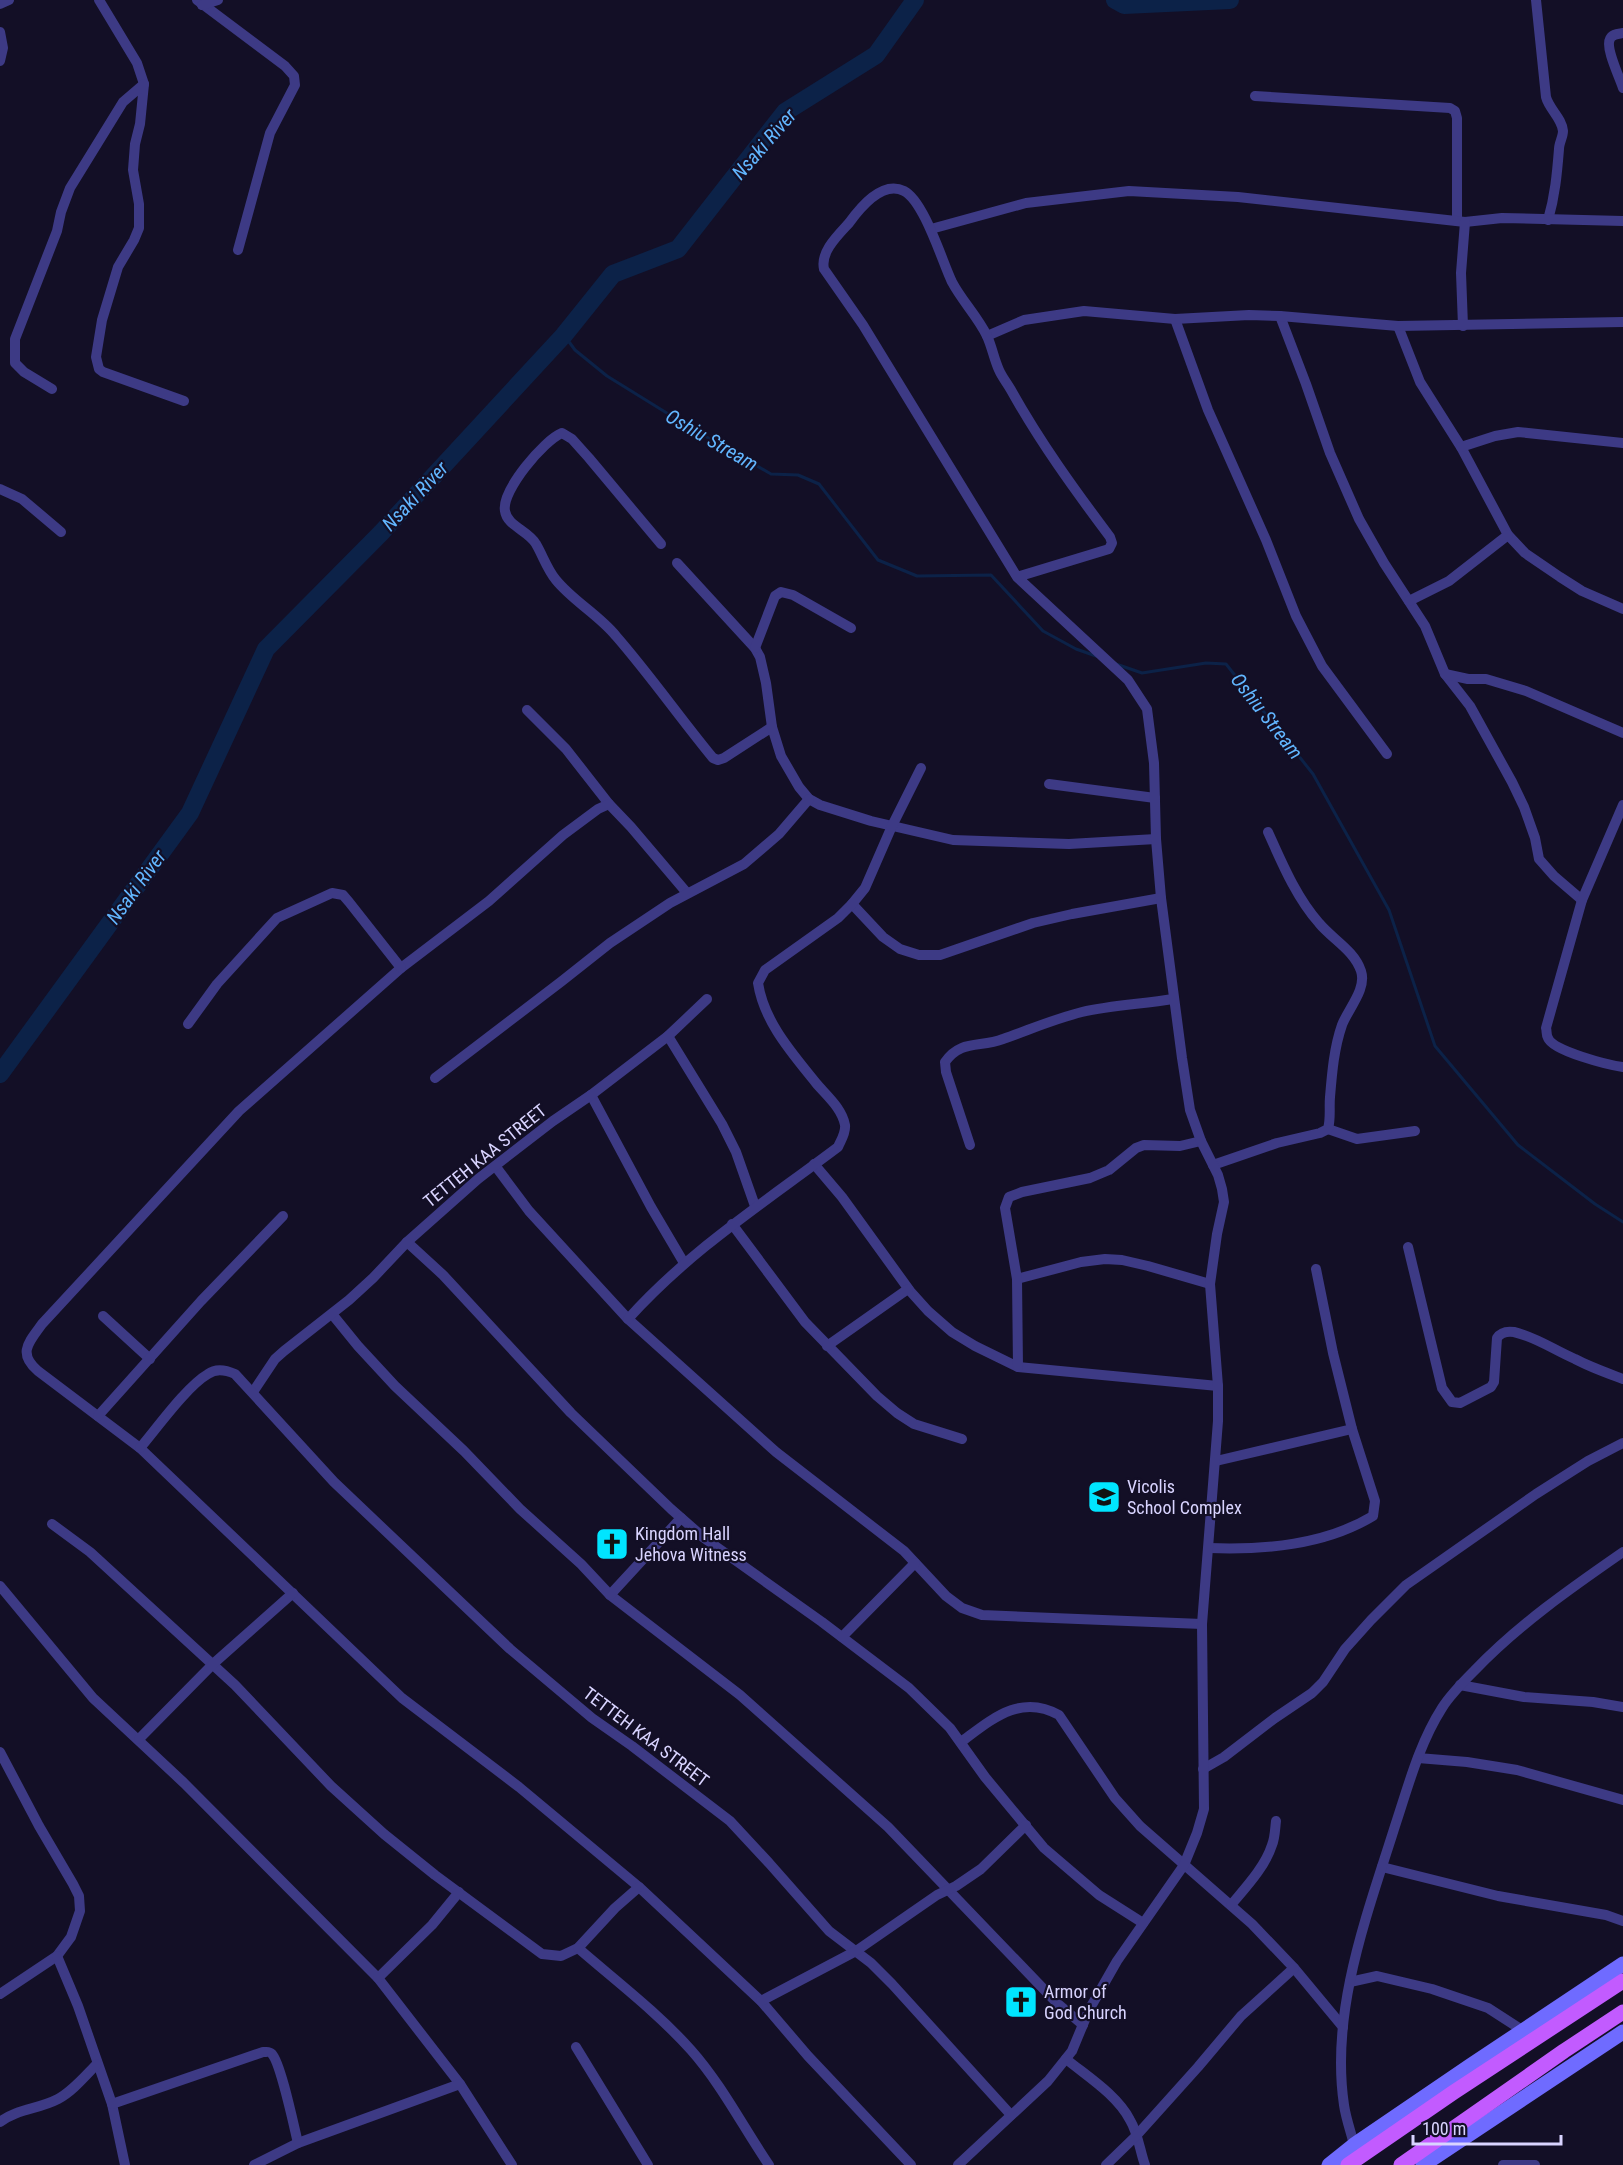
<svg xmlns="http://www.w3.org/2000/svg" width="1623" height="2165" font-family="'Roboto Condensed',sans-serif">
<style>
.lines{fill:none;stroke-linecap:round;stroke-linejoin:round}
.stream{stroke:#0c2248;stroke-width:3}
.river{stroke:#0c2248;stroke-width:18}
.street{stroke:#3d3a85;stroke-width:10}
.secondary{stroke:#6f6bff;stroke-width:15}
.primary{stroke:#c25bff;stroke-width:15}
.labels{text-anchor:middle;stroke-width:4.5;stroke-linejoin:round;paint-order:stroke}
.street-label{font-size:18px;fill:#d9d4ff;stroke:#130f26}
.poi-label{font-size:18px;fill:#d9d4ff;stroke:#130f26;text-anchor:start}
.water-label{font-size:20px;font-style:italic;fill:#62b6ff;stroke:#130f26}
</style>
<rect width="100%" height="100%" fill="#130f26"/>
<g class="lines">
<g class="stream">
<polyline points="564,335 575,350 607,376 691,428 771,474 798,475 819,484 878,560 917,576 991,575 1043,631 1076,649 1096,656"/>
<polyline points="1116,664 1142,673 1206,663 1226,664 1313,774 1389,910 1435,1046 1518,1145 1595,1204 1623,1222"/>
</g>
<g class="river">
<polyline points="1115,0 1124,5 1230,0"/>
<polyline points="0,1074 190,813 266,649 381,533 564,335 613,274 678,249 785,112 876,55 915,0"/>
</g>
<g class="street">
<polyline points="99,0 137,63 144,84 140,124 135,144 133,170 139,204 139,228 134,240 118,267 102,320 96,357 99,369 103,372 184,401"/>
<polyline points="197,0 285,66 294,76 295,85 270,133 238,250"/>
<path d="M1536,0L1546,97C1549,109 1562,118 1563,131C1563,137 1559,143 1559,149C1557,174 1555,196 1548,220"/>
<polyline points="0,4 9,0"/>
<polyline points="202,5 218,0"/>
<polyline points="0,32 3,48 0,61"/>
<path d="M1623,33C1618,34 1612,34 1610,39C1605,48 1620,78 1623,88"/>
<polyline points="1255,96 1450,108 1455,111 1457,118 1457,221"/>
<polyline points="931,229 1026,203 1129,191 1238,197 1465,222 1502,218 1623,221"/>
<polyline points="1280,316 1306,384 1330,453 1359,519 1384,563 1425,626 1445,674 1470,706 1512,782 1524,807 1535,838 1539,859 1554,876 1582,900"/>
<polyline points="1175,319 1208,410 1266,540 1296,616 1322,666 1387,754"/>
<polyline points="1398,326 1420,382 1461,447 1508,535 1525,553 1560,577 1582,591 1623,609"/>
<polyline points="1463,326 1461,273 1465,222"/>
<polyline points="987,336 1024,320 1084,311 1175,319 1249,315 1280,316 1398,326 1623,322"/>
<polyline points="52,389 24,372 15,363 15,339 57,231 61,212 70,188 123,102 144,84"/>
<polyline points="1461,447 1495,436 1518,432 1623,443"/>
<polyline points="0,489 22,499 61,532"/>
<path d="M661,544L589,458L572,439L562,433C544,440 501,491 505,511C507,526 529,531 536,544C543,556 547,569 556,580C573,601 599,615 616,636C650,675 680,718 713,758L718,760L724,758L772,727"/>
<polyline points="677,563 755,648 760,657 766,683 772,727 781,756 799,787 809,799 820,805 871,821 953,840 1069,844 1156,839"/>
<polyline points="1409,601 1449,581 1508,535"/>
<polyline points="755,648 775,596 781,592 793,595 851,628"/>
<polyline points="1445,674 1468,679 1486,679 1526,691 1623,733"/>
<polyline points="527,710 566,749 609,804 631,827 687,893"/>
<polyline points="1049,784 1155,798"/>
<path d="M609,804L598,809L563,835L489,901L401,968L239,1111L42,1324C29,1342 17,1353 38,1371L140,1448L402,1698L519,1787L639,1887L761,2001L808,2056L911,2165"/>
<path d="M1623,805L1582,900L1546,1028C1547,1031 1546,1035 1548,1038C1553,1051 1608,1065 1623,1067"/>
<polyline points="852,904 883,937 900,949 919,955 940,955 1033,923 1072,914 1161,898"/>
<polyline points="188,1024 217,984 277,918 332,893 343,895 349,902 401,968"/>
<polyline points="668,1036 722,1124 736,1152 755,1206"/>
<polyline points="435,1078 562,981 610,943 670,903 744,864 779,834 809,799"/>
<polyline points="591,1095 651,1207 684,1263"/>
<polyline points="1328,1129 1357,1139 1415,1131"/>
<path d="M970,1145L946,1072L945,1062C961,1039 980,1048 1003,1039C1029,1030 1054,1019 1082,1012C1112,1005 1143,1004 1173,999"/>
<polyline points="814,1164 842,1197 910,1291 928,1311 952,1332 975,1346 1018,1367 1218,1386"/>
<path d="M1213,1165L1277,1143L1320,1133L1328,1129C1331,1118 1329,1108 1330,1097C1332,1073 1334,1048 1342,1025C1348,1009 1367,989 1361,971C1354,950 1332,939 1319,923C1296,897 1282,863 1268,832"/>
<polyline points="496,1167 529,1211 628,1319 776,1452 904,1551 946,1596 962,1608 982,1615 1202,1624"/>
<polyline points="732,1224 805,1322 877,1396 897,1413 914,1424 962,1439"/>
<polyline points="407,1242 443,1275 571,1413 671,1509 704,1538 822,1622 909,1688 950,1728 985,1777 1044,1848 1099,1895 1143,1923"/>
<path d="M1408,1247L1442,1388L1452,1402L1460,1403L1491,1387L1494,1382L1497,1338C1501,1332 1507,1331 1514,1332C1536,1337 1554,1350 1575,1359C1590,1367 1607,1373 1623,1379"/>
<polyline points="1017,1279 1081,1262 1105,1259 1122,1260 1148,1266 1210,1284"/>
<polyline points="332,1314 358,1346 395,1386 464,1451 520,1509 581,1564 610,1595 740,1695 888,1827 1057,2003 1083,2025"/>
<polyline points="103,1316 150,1359"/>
<path d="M628,1319C690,1250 765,1202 838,1147C841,1140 846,1133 845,1125C842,1108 826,1095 816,1083C792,1053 764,1022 758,983L765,970L838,918L852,904L865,888L892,826L921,768"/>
<polyline points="827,1346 908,1289"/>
<polyline points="1018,1367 1017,1279 1005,1208 1009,1197 1022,1192 1090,1178 1109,1170 1136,1148 1144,1145 1180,1146 1201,1141"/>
<polyline points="253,1392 275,1359 284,1351 349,1300 373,1278 407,1242 478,1179 553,1121 591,1095 668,1036 707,999"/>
<polyline points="98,1416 201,1301 283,1216"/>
<path d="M140,1448C157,1428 187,1386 208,1374C216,1368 226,1370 235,1374L334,1482L510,1649L592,1718L632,1746L730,1821L769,1863L829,1931L871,1963L892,1984L1011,2115"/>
<polyline points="1216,1461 1352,1429"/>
<polyline points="52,1524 90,1552 235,1685 331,1786 384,1834 435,1875 542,1954 561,1956 578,1948 615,1908 639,1887"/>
<path d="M1209,1548C1265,1550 1325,1545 1373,1516L1375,1501L1352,1429L1333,1353L1316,1269"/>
<polyline points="0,1586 93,1698 184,1783 378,1978 460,2084 512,2165"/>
<polyline points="610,1595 681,1518"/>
<polyline points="842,1637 915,1563"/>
<polyline points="1460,1685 1524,1697 1593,1702 1623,1707"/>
<polyline points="139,1739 213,1664 293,1593"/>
<path d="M961,1742C991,1720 1020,1693 1059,1715L1115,1798L1140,1826L1252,1924L1294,1968L1343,2027"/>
<polyline points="0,1752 39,1826 73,1884 79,1896 80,1911 71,1937 57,1956 0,1994"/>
<polyline points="1418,1758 1467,1762 1517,1770 1623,1800"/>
<polyline points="1203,1769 1224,1757 1275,1718 1312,1693 1323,1682 1345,1649 1371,1620 1406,1585 1536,1494 1588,1461 1623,1443"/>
<polyline points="1382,1867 1498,1896 1606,1915 1623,1921"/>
<path d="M1231,1905C1246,1887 1265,1867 1272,1845C1275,1838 1275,1829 1276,1821"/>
<path d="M578,1948C616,1981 657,2012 691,2050C722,2085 743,2127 769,2165"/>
<polyline points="57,1956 78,2006 112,2104 125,2165"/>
<polyline points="378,1978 432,1925 459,1892"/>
<polyline points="1350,1982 1377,1976 1432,1989 1488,2008 1522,2030"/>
<polyline points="761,2001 856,1951 937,1895 956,1886 981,1869 1026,1825"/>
<polyline points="576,2047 648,2165"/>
<path d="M1066,2059C1088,2077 1117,2095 1130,2120C1138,2133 1140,2151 1145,2165"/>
<path d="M112,2104L263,2052C268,2052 269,2051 272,2054C281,2064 294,2127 298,2143"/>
<path d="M0,2122C17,2109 39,2109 58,2099C73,2091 85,2076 97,2064"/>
<path d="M1354,2145C1351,2132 1346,2119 1344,2105C1330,2011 1367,1915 1395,1826C1408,1787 1419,1744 1442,1708C1450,1695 1463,1682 1474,1671C1518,1625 1571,1588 1623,1552"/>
<polyline points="254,2165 298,2143 460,2084"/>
<path d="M958,2165L1048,2081L1072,2051L1089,2010L1117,1961L1184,1865L1197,1833L1204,1809L1202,1624L1218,1421V1386L1210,1284L1217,1234L1224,1202L1222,1189L1218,1175L1201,1141L1190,1110L1182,1058L1161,898L1156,839L1154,763L1147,709L1128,680L1017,577L863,325L824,269C820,252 838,235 849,223C860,208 882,180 904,191C924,201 942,261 952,282C962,301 978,317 987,336C992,347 994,359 999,370C1002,377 1007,383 1011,390C1040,442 1074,489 1110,537L1112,543L1109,549L1017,577"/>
<polyline points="1106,2165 1136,2136 1198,2067 1241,2016 1294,1968"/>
<polyline points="1503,2165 1535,2165"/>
</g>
<g class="secondary">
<polyline points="1329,2165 1354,2145 1470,2066 1623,1964"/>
<polyline points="1423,2165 1623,2032"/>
</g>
<g class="primary">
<polyline points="1348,2165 1454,2092 1623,1981"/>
<polyline points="1401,2165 1564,2051 1623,2012"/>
</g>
</g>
<defs>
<symbol id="school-square" viewBox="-11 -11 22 22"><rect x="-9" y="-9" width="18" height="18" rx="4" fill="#00e5ff" stroke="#130f26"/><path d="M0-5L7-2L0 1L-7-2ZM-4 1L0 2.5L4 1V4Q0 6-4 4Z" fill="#111"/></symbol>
<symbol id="church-square" viewBox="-11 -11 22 22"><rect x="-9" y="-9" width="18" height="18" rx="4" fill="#00e5ff" stroke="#130f26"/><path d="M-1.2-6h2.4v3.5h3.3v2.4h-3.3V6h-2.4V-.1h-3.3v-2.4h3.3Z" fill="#111"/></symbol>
</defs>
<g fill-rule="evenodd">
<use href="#school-square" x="1085" y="1478" width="38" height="38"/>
<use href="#church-square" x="593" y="1525" width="38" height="38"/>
<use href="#church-square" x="1002" y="1983" width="38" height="38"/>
</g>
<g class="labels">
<g class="street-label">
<text transform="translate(485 1156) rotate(-39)" y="6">TETTEH KAA STREET</text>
<text transform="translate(646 1737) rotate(37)" y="6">TETTEH KAA STREET</text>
</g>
<g class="poi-label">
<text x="1127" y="1493">Vicolis<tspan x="1127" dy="21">School Complex</tspan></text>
<text x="635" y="1540">Kingdom Hall<tspan x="635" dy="21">Jehova Witness</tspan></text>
<text x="1044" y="1998">Armor of<tspan x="1044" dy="21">God Church</tspan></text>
</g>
<g class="water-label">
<text transform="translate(764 144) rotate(-49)" y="7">Nsaki River</text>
<text transform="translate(712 440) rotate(30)" y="7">Oshiu Stream</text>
<text transform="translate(415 496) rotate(-47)" y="7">Nsaki River</text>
<text transform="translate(1267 716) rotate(52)" y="7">Oshiu Stream</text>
<text transform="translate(136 887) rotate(-54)" y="7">Nsaki River</text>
</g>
</g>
<path d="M1413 2135v9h148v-9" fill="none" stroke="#d9d4ff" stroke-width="3"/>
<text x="1422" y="2135" font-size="18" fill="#d9d4ff" stroke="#130f26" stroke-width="4.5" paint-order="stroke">100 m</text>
</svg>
